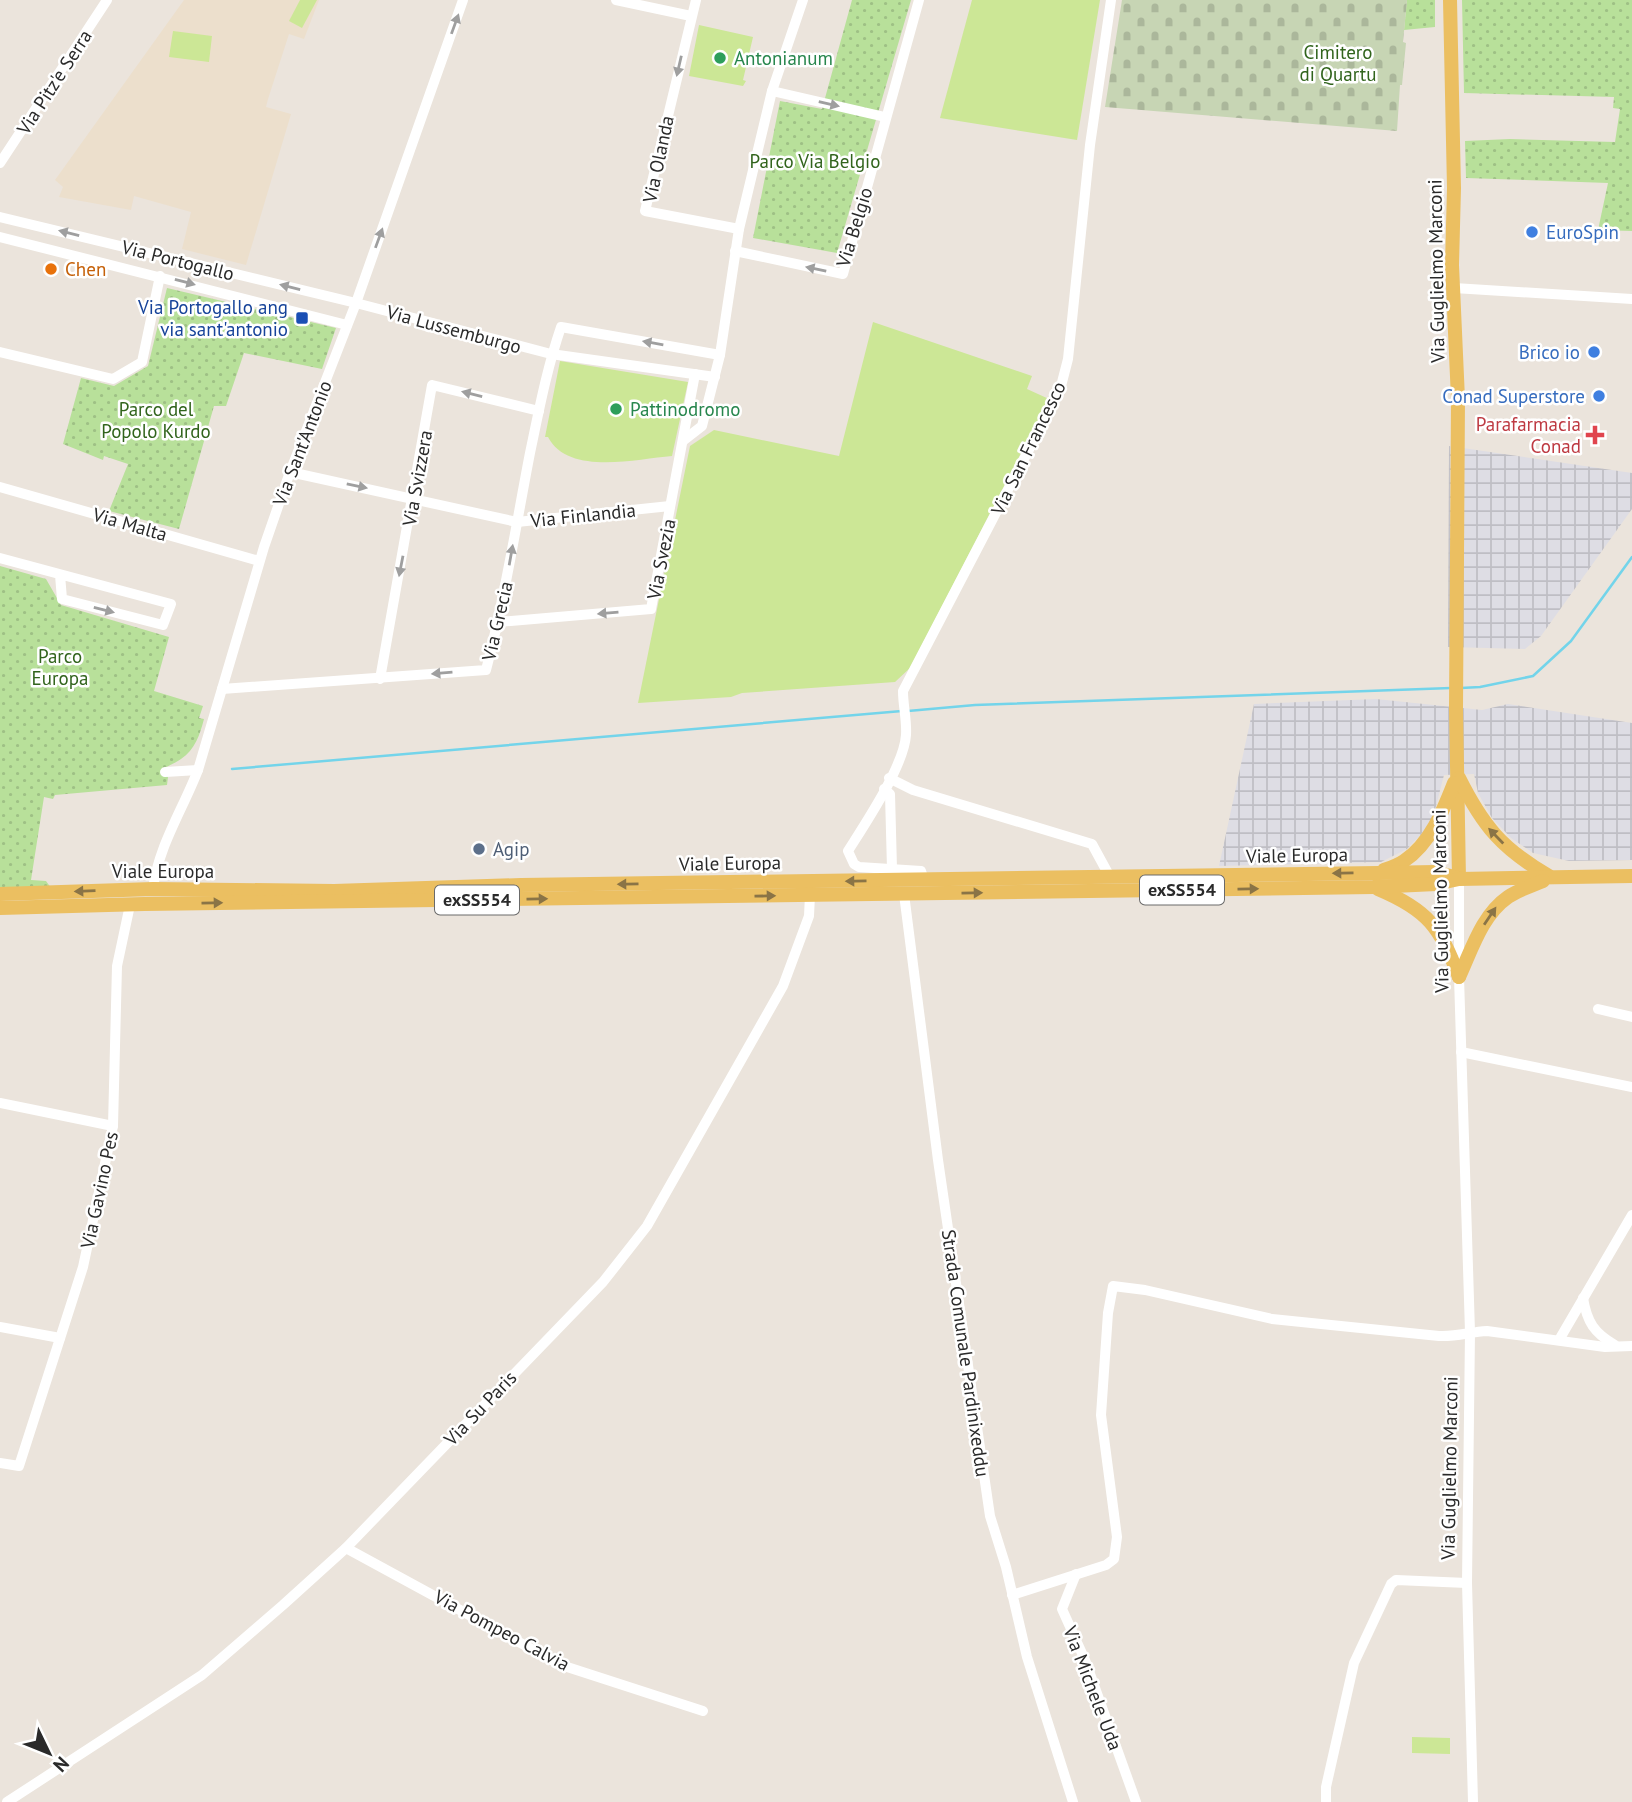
<svg xmlns="http://www.w3.org/2000/svg" width="1632" height="1802" font-family="'PT Sans',sans-serif">
<style>
.industrial{fill:url(#industrial-grid)}
.education{fill:#ecdfcc}
.grass{fill:url(#grass-dots)}
.cemetery{fill:url(#cemetery-stones)}
.pitch{fill:#cce796}
.lines{fill:none;stroke-linecap:round;stroke-linejoin:round}
.stream{stroke:#73d4ea;stroke-width:2.5}
.minor{stroke:#fff;stroke-width:10}
.major{stroke:#ebbf61;stroke-width:14}
.oneway{fill:#9f9f9f}
.oneway2{fill:#8a7446}
.leisure-dot{fill:#2e9e5b;stroke:#fff;stroke-width:2.5}
.shop-dot{fill:#3f7fe0;stroke:#fff;stroke-width:2.5}
.food-dot{fill:#e8710a;stroke:#fff;stroke-width:2.5}
.transit-dot{fill:#1a4fb4;stroke:#fff;stroke-width:2.5}
.health-dot{fill:#e0444e;stroke:#fff;stroke-width:2.5}
.service-dot{fill:#5c6f8a;stroke:#fff;stroke-width:2.5}
.labels{text-anchor:middle;stroke-width:5;stroke-linejoin:round;paint-order:stroke}
.shield{fill:#fff;stroke:#6a6a6a;stroke-width:2}
.shield-label{font-size:18px;font-weight:bold;fill:#2a2a2a}
.park-label{font-size:19px;fill:#31641c;stroke:#fff}
.leisure-label{font-size:19px;fill:#27864d;stroke:#fff;text-anchor:start}
.street-label{font-size:19px;fill:#2a2a2a;stroke:#fff}
.shop-label{font-size:19px;fill:#366cbe;stroke:#fff;text-anchor:end}
.food-label{font-size:19px;fill:#c56008;stroke:#fff;text-anchor:start}
.transit-label{font-size:19px;fill:#164399;stroke:#fff;text-anchor:end}
.health-label{font-size:19px;fill:#be3a42;stroke:#fff;text-anchor:end}
.service-label{font-size:19px;fill:#4e5e75;stroke:#fff;text-anchor:start}
</style>
<defs>
<pattern id="industrial-grid" width="8" height="8" patternUnits="userSpaceOnUse" patternTransform="scale(1.75)"><rect width="8" height="8" fill="#dedde4"/><path d="M0 4h8M4 0v8" fill="none" stroke="#bfbec4"/></pattern>
<pattern id="grass-dots" width="8" height="8" patternUnits="userSpaceOnUse" patternTransform="scale(1.75)"><rect width="8" height="8" fill="#b8e09a"/><path d="M2 2h.1M6 6h.1" fill="none" stroke="#9ec085" stroke-width="1.8" stroke-linecap="round"/></pattern>
<pattern id="cemetery-stones" width="16" height="16" patternUnits="userSpaceOnUse" patternTransform="scale(1.75)"><rect width="16" height="16" fill="#c7d5b4"/><path d="M2 7V4a2 2 0 0 1 4 0v3zM10 15v-3a2 2 0 0 1 4 0v3z" fill="#abb79b"/></pattern>
</defs>
<rect width="100%" height="100%" fill="#ebe4dc"/>
<g class="industrial">
<polygon points="1449,446 1632,473 1632,509 1541,636 1525,649 1448,647"/>
<polygon points="1376,699 1482,710 1508,704 1632,723 1632,860 1569,861 1533,853 1511,838 1492,818 1478,793 1474,774 1444,775 1434,814 1427,828 1407,849 1381,862 1219,866 1254,704"/>
</g>
<polygon class="education" points="184,0 319,0 304,39 289,34 268,99 266,107 291,114 246,265 182,249 191,212 134,196 131,210 59,197 63,187 55,180"/>
<g class="grass">
<polygon points="852,0 911,0 837,253 753,238 780,101 822,109"/>
<polygon points="1407,0 1435,0 1435,27 1404,30"/>
<polygon points="1462,0 1632,0 1632,231 1598,230 1608,183 1466,178 1465,141 1510,139 1615,142 1620,109 1613,108 1614,97 1464,93"/>
<polygon points="167,288 336,328 322,369 244,353 226,406 214,406 179,529 109,511 128,464 104,456 103,460 63,444 81,378 114,386 148,366"/>
<path d="M0,566L46,579L61,605L169,637L154,691L203,706L199,718L204,719C200,734 195,750 181,759C174,764 169,765 162,770L168,777L167,785L55,795L53,799L44,797L31,880L46,881L51,888L0,891Z"/>
</g>
<polygon class="cemetery" points="1122,0 1407,0 1403,42 1406,43 1402,85 1400,85 1397,131 1105,107"/>
<g class="pitch">
<polygon points="300,0 317,0 302,28 289,21"/>
<polygon points="972,0 1100,0 1077,140 940,118"/>
<polygon points="699,25 753,37 743,80 746,81 743,86 689,76"/>
<polygon points="173,31 212,36 209,62 169,57"/>
<polygon points="873,322 1032,376 1027,389 1049,399 910,668 895,682 742,693 731,697 638,703 690,446 714,430 839,456"/>
<path d="M560,361L688,382L672,456C636,459 568,476 548,437H545Z"/>
<polygon points="1412,1737 1450,1738 1450,1754 1412,1753"/>
</g>
<g class="lines">
<g class="stream">
<polyline points="1461,688 1480,687 1533,676 1571,641 1632,557"/>
<polyline points="908,711 975,705 1451,688"/>
<polyline points="232,769 902,711"/>
</g>
<g class="minor">
<polyline points="616,0 691,16"/>
<polyline points="696,0 645,211 739,229"/>
<polyline points="772,91 885,117"/>
<polyline points="0,163 107,0"/>
<polyline points="0,217 356,303 551,354 715,377"/>
<polyline points="0,237 347,325"/>
<polyline points="735,251 843,274 919,0"/>
<polyline points="1454,288 1632,299"/>
<polyline points="0,352 113,379 142,362 160,276"/>
<polyline points="684,440 702,426 720,355 739,229 772,91 803,0"/>
<polyline points="290,472 517,522 670,506"/>
<polyline points="0,487 259,561"/>
<polyline points="0,558 171,604 163,625 62,599 60,575"/>
<polyline points="498,622 651,609 695,374"/>
<polyline points="380,679 432,385 539,411"/>
<path d="M222,689L486,670C505,598 516,525 530,453C539,410 547,368 561,327L720,355"/>
<polyline points="165,772 198,770"/>
<polyline points="889,778 913,790 1092,844 1110,877"/>
<polyline points="884,789 890,794 892,869"/>
<polyline points="1459,879 1459,977 1470,1332 1467,1583 1473,1802"/>
<path d="M924,880L921,871L859,867L854,864L848,851C865,824 904,766 906,735C907,720 903,706 903,691L1060,390L1068,359L1090,145L1111,0"/>
<path d="M153,889C158,847 183,809 198,770L264,547L290,472L356,303L463,0"/>
<polyline points="904,894 938,1160 990,1516 1006,1567 1027,1657 1073,1802"/>
<polyline points="1598,1009 1632,1017"/>
<polyline points="1461,1052 1632,1087"/>
<polyline points="0,1103 113,1126"/>
<path d="M1583,1298C1587,1322 1594,1333 1615,1345"/>
<polyline points="0,1327 60,1338"/>
<polyline points="1559,1340 1632,1215"/>
<polyline points="0,1463 19,1466 83,1267 113,1126 117,966 130,905"/>
<polyline points="346,1548 561,1665 703,1711"/>
<polyline points="1076,1574 1062,1609 1085,1660 1136,1802"/>
<path d="M1012,1595L1106,1565L1114,1559L1117,1537L1101,1415L1108,1313L1113,1286L1145,1290L1272,1319L1439,1336C1456,1337 1470,1332 1487,1331L1605,1347L1632,1346"/>
<polyline points="7,1802 202,1675 283,1605 346,1548 603,1282 647,1226 783,986 809,916 810,895"/>
<polyline points="1326,1802 1326,1787 1354,1663 1391,1584 1396,1580 1467,1583"/>
</g>
<g class="major">
<polyline points="1450,0 1454,188 1452,265 1458,399 1456,709 1459,879"/>
<path d="M1459,778C1483,826 1502,849 1549,876"/>
<path d="M1384,870C1390,868 1398,865 1404,861C1430,844 1443,811 1454,783"/>
<path d="M1378,889C1428,910 1440,927 1459,977"/>
<polyline points="0,894 153,889 334,891 521,885 1378,873 1435,872 1458,878"/>
<polyline points="0,908 144,904 1373,887 1436,884 1459,879 1632,876"/>
<path d="M1459,977C1472,949 1482,915 1508,897C1518,890 1531,886 1543,881"/>
</g>
</g>
<defs><path id="oneway-solid" d="M-6-.8H1V-3.2L6.5 0L1 3.2V.8H-6Z" transform="scale(1.75)"/></defs>
<g class="oneway">
<use href="#oneway-solid" transform="translate(455 24) rotate(-70)"/>
<use href="#oneway-solid" transform="translate(679 66) rotate(103)"/>
<use href="#oneway-solid" transform="translate(829 104) rotate(13)"/>
<use href="#oneway-solid" transform="translate(69 233) rotate(-166)"/>
<use href="#oneway-solid" transform="translate(379 238) rotate(-70)"/>
<use href="#oneway-solid" transform="translate(816 269) rotate(-168)"/>
<use href="#oneway-solid" transform="translate(185 282) rotate(15)"/>
<use href="#oneway-solid" transform="translate(290 287) rotate(-166)"/>
<use href="#oneway-solid" transform="translate(653 343) rotate(-170)"/>
<use href="#oneway-solid" transform="translate(472 394) rotate(-166)"/>
<use href="#oneway-solid" transform="translate(357 486) rotate(12)"/>
<use href="#oneway-solid" transform="translate(511 555) rotate(-80)"/>
<use href="#oneway-solid" transform="translate(401 566) rotate(101)"/>
<use href="#oneway-solid" transform="translate(104 610) rotate(14)"/>
<use href="#oneway-solid" transform="translate(608 613) rotate(175)"/>
<use href="#oneway-solid" transform="translate(442 673) rotate(175)"/>
</g>
<g class="oneway2">
<use href="#oneway-solid" transform="translate(1496 836) rotate(-134)"/>
<use href="#oneway-solid" transform="translate(1343 873) rotate(179)"/>
<use href="#oneway-solid" transform="translate(856 881) rotate(179)"/>
<use href="#oneway-solid" transform="translate(628 884) rotate(179)"/>
<use href="#oneway-solid" transform="translate(1248 889) rotate(-1)"/>
<use href="#oneway-solid" transform="translate(85 891) rotate(178)"/>
<use href="#oneway-solid" transform="translate(972 893) rotate(-1)"/>
<use href="#oneway-solid" transform="translate(765 896) rotate(-1)"/>
<use href="#oneway-solid" transform="translate(537 899) rotate(-1)"/>
<use href="#oneway-solid" transform="translate(212 903) rotate(-1)"/>
<use href="#oneway-solid" transform="translate(1490 916) rotate(-56)"/>
</g>
<g class="leisure-dot">
<circle cx="720" cy="58" r="7"/>
<circle cx="616" cy="409" r="7"/>
</g>
<g class="shop-dot">
<circle cx="1532" cy="232" r="7"/>
<circle cx="1594" cy="352" r="7"/>
<circle cx="1599" cy="396" r="7"/>
</g>
<circle class="food-dot" cx="51" cy="269" r="7"/>
<rect class="transit-dot" x="295" y="311" width="14" height="14" rx="3.5"/>
<path class="health-dot" d="M1591.5 424.5h7v7h7v7h-7v7h-7v-7h-7v-7h7z"/>
<circle class="service-dot" cx="479" cy="849" r="7"/>
<g class="labels">
<g class="shield">
<rect x="1140" y="875.5" width="84" height="29" rx="5"/>
<rect x="435" y="885.5" width="84" height="29" rx="5"/>
</g>
<g class="shield-label">
<text x="1182" y="896">exSS554</text>
<text x="477" y="906">exSS554</text>
</g>
<g class="park-label">
<text x="1338" y="59">Cimitero<tspan x="1338" dy="22">di Quartu</tspan></text>
<text x="815" y="168">Parco Via Belgio</text>
<text x="156" y="416">Parco del<tspan x="156" dy="22">Popolo Kurdo</tspan></text>
<text x="60" y="663">Parco<tspan x="60" dy="22">Europa</tspan></text>
</g>
<g class="leisure-label">
<text x="734" y="65">Antonianum</text>
<text x="630" y="416">Pattinodromo</text>
</g>
<g class="street-label">
<text transform="translate(54 82) rotate(-57)" y="7">Via Pitz'e Serra</text>
<text transform="translate(658 159) rotate(-78)" y="7">Via Olanda</text>
<text transform="translate(854 227) rotate(-73)" y="7">Via Belgio</text>
<text transform="translate(178 260) rotate(14)" y="7">Via Portogallo</text>
<text transform="translate(1436 271) rotate(-91)" y="7">Via Guglielmo Marconi</text>
<text transform="translate(454 329) rotate(15)" y="7">Via Lussemburgo</text>
<text transform="translate(302 443) rotate(-69)" y="7">Via Sant'Antonio</text>
<text transform="translate(1028 448) rotate(-64)" y="7">Via San Francesco</text>
<text transform="translate(417 478) rotate(-80)" y="7">Via Svizzera</text>
<text transform="translate(583 515) rotate(-6)" y="7">Via Finlandia</text>
<text transform="translate(130 524) rotate(16)" y="7">Via Malta</text>
<text transform="translate(661 559) rotate(-79)" y="7">Via Svezia</text>
<text transform="translate(497 621) rotate(-77)" y="7">Via Grecia</text>
<text transform="translate(1297 855) rotate(-1)" y="7">Viale Europa</text>
<text transform="translate(730 863) rotate(-1)" y="7">Viale Europa</text>
<text x="163" y="878">Viale Europa</text>
<text transform="translate(1440 901) rotate(-91)" y="7">Via Guglielmo Marconi</text>
<text transform="translate(99 1190) rotate(-78)" y="7">Via Gavino Pes</text>
<text transform="translate(966 1353) rotate(82)" y="7">Strada Comunale Pardinixeddu</text>
<text transform="translate(480 1408) rotate(-46)" y="7">Via Su Paris</text>
<text transform="translate(1449 1468) rotate(-89)" y="7">Via Guglielmo Marconi</text>
<text transform="translate(502 1630) rotate(28)" y="7">Via Pompeo Calvia</text>
<text transform="translate(1093 1688) rotate(69)" y="7">Via Michele Uda</text>
</g>
<g class="shop-label">
<text x="1546" y="239" text-anchor="start">EuroSpin</text>
<text x="1580" y="359">Brico io</text>
<text x="1585" y="403">Conad Superstore</text>
</g>
<g class="food-label">
<text x="65" y="276">Chen</text>
</g>
<g class="transit-label">
<text x="288" y="314">Via Portogallo ang<tspan x="288" dy="22">via sant'antonio</tspan></text>
</g>
<g class="health-label">
<text x="1581" y="431">Parafarmacia<tspan x="1581" dy="22">Conad</tspan></text>
</g>
<g class="service-label">
<text x="493" y="856">Agip</text>
</g>
</g>
<g transform="translate(49 1753) rotate(133)" stroke="#ffffff" stroke-width="5" paint-order="stroke">
<path d="M0-5L12 26L0 18L-12 26Z" fill="#2a2a2a"/>
<text y="-10" font-size="19" font-weight="bold" text-anchor="middle" fill="#2a2a2a">N</text>
</g>
</svg>
